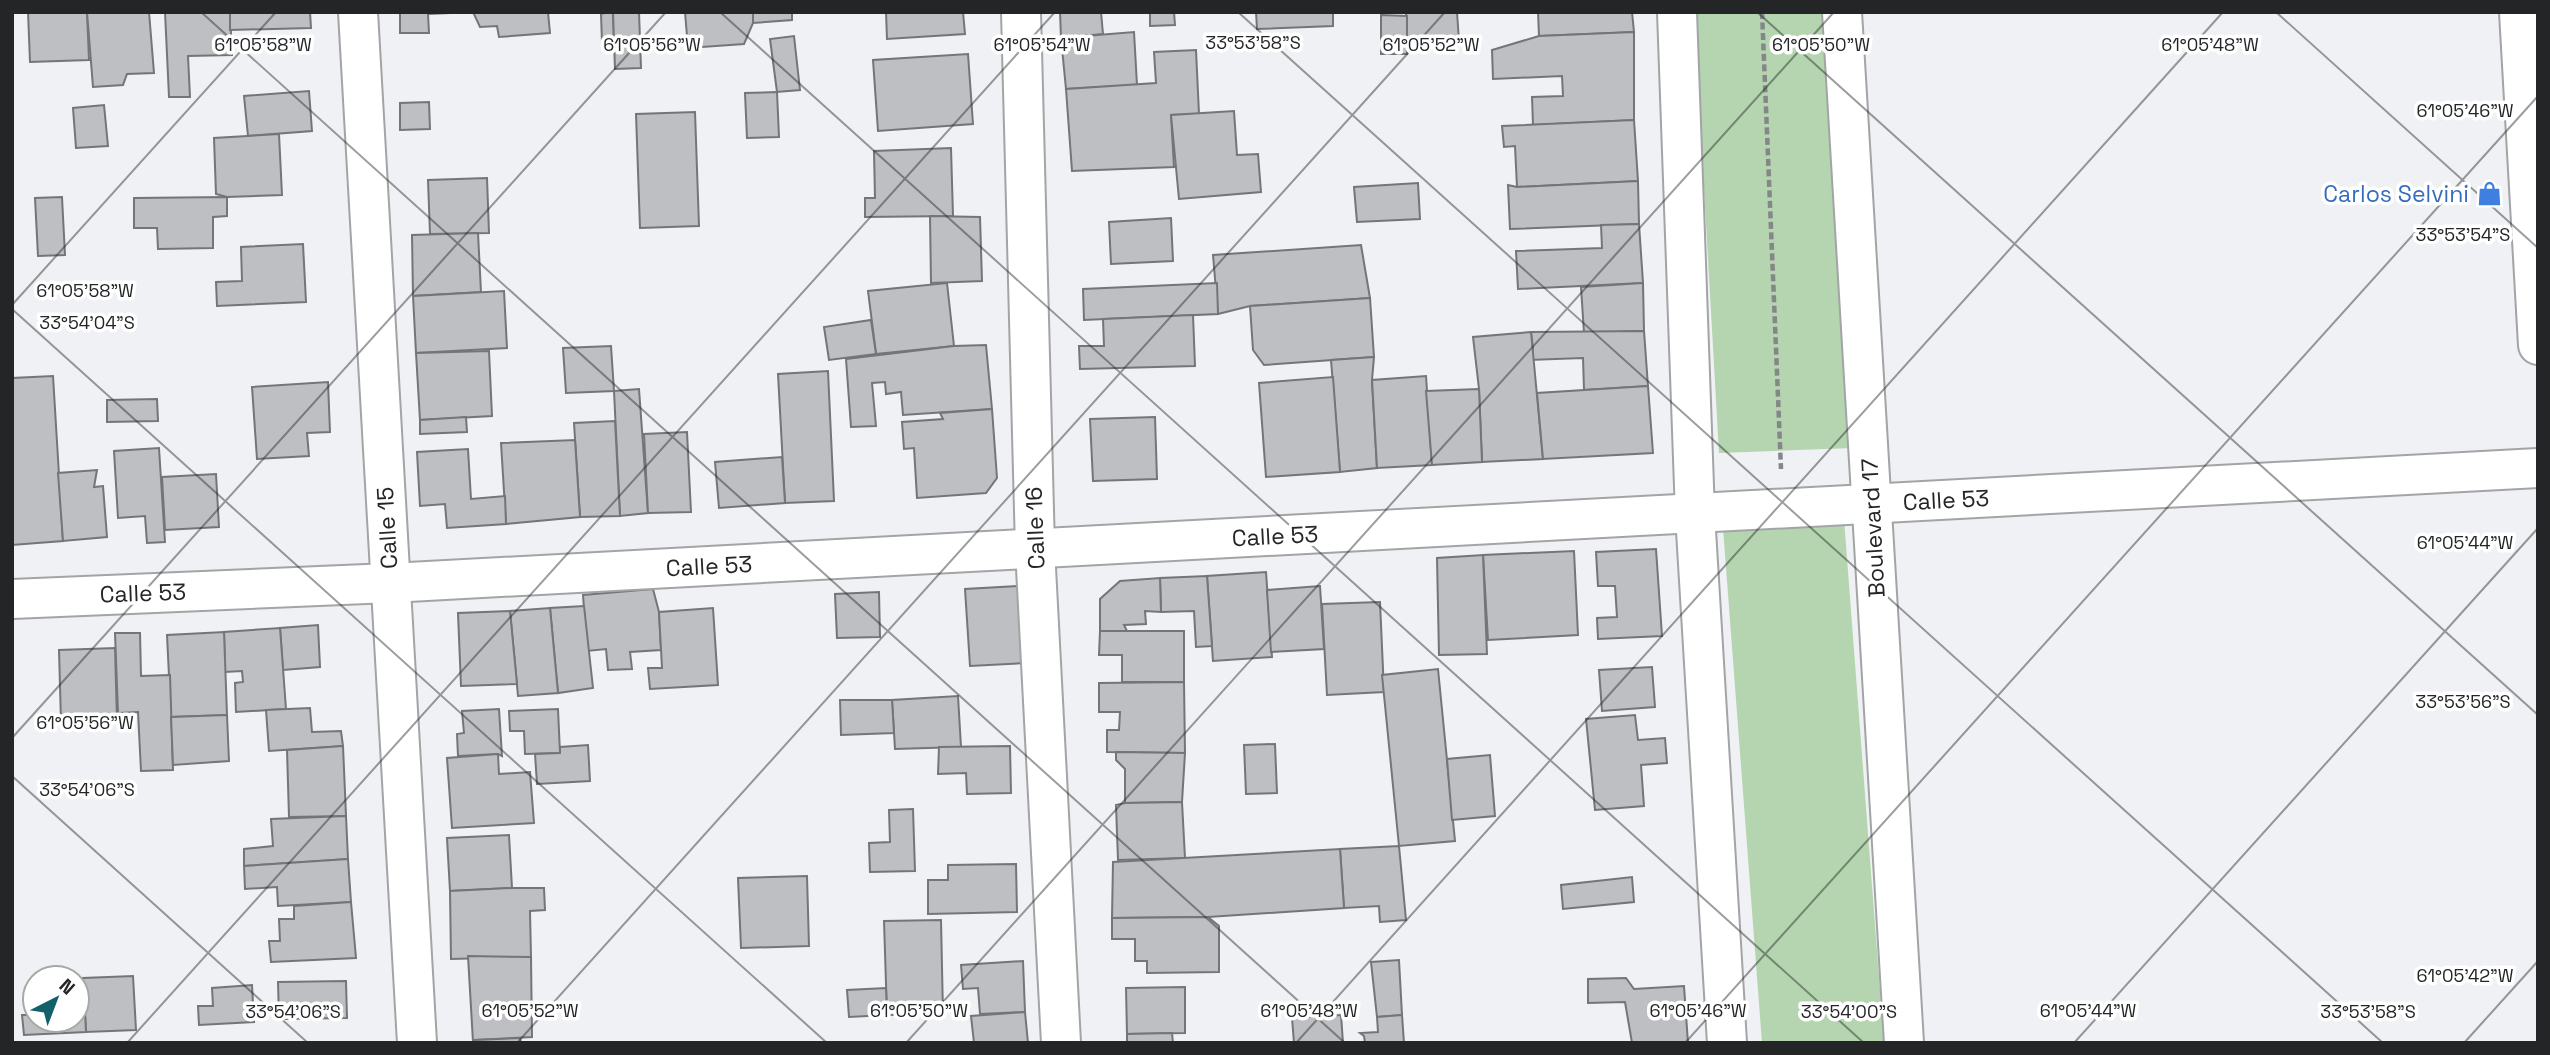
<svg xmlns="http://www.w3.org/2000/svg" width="2550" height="1055" font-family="'Space Grotesk',sans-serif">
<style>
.green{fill:#b4d5b0}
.building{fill:#bdbfc2;stroke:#737578;stroke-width:2}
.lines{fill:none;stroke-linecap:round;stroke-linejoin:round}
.minor-casing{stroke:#a2a4a6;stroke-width:42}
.major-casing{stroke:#a2a4a6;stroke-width:42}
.path{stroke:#848688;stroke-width:4.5;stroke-dasharray:7 3.5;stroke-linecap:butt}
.minor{stroke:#fff;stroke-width:38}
.major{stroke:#fff;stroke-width:38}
.ticks{fill:none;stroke:#242526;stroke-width:2;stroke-opacity:0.45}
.labels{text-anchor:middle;stroke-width:7;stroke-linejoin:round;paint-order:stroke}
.shop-label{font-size:23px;fill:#366cbe;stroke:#fff;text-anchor:end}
.street-label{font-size:23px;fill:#242526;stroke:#fff}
.ticks-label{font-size:18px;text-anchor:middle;fill:#242526;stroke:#fff;stroke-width:7;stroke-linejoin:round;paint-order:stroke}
</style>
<rect width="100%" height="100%" fill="#eff1f4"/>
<g class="green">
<polygon points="1694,12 1833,12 1853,448 1719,453"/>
<polygon points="1844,519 1884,1043 1762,1043 1723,528"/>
</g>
<g class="building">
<polygon points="28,12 87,12 89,60 30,62"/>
<polygon points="87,12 149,12 154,73 127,74 123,85 93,87"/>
<polygon points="165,12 230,12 232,55 188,56 190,97 169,97"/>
<polygon points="230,12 310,12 311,28 230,30"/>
<polygon points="400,12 473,12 428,14 429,33 400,33"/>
<polygon points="473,12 548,12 550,33 499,37 497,26 480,27"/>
<polygon points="608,12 613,12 614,42 602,43 601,14"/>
<polygon points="613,12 639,12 641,68 615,69"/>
<polygon points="685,12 753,12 753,23 744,44 688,48"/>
<polygon points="753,12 792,12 792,20 753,23"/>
<polygon points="886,12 963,12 965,34 887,39"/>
<polygon points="1060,12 1101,12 1103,34 1061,38"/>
<polygon points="1150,12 1174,12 1175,25 1150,26"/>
<polygon points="1256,12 1333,12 1333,26 1257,29"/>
<polygon points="1406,12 1457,12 1459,41 1407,43"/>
<polygon points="1538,12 1632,12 1634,32 1539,36"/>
<polygon points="1381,15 1407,16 1407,54 1381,54"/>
<polygon points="1134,32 1137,85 1066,89 1061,38"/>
<polygon points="1634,32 1634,120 1533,125 1532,97 1563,96 1562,76 1493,79 1492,50 1539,36"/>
<polygon points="794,36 800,90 777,92 770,39"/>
<polygon points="1196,50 1199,114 1171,115 1174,167 1072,171 1066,89 1156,83 1154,52"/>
<polygon points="968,54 973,124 878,131 873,60"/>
<polygon points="309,91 312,131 248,136 244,96"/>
<polygon points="777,92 779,137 747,138 745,93"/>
<polygon points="429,102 430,129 400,130 400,103"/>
<polygon points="104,105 108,146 76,148 73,108"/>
<polygon points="1234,111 1237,155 1258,154 1261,192 1179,199 1171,115"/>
<polygon points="695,112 699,226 640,228 636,114"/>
<polygon points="1634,120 1638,181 1517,187 1515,146 1504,147 1502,126"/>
<polygon points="279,134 282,195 227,197 216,194 214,138"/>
<polygon points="951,148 953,216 865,217 865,198 875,198 874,151"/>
<polygon points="487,178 489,233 430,234 428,180"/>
<polygon points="1638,181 1639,224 1510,229 1508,185 1517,187"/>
<polygon points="1418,183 1420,219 1357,222 1354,187"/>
<polygon points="62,197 65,255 38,256 35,198"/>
<polygon points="227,197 227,216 213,217 213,248 158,249 157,228 134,228 134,198"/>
<polygon points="930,216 980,217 982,281 931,283"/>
<polygon points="1171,218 1173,261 1111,264 1109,222"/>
<polygon points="1639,224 1643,283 1518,289 1516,251 1602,248 1601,225"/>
<polygon points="478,233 481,292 413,296 412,235"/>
<polygon points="303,244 306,302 217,306 216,282 242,281 241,247"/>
<polygon points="1361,245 1370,298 1250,306 1218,314 1213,255"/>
<polygon points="947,283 954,346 876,354 868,291"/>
<polygon points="1217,283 1218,314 1084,320 1083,289"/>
<polygon points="1643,283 1644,331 1584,333 1581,287"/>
<polygon points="504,291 507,348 416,353 413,296"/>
<polygon points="1370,298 1374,357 1264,365 1253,350 1250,306"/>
<polygon points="1193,315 1195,366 1080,369 1079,346 1104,346 1103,319"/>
<polygon points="871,320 876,354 829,360 824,327"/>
<polygon points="1644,331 1648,386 1584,390 1583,358 1529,360 1533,349 1531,332"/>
<polygon points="1531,332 1543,459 1482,462 1479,389 1473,337"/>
<polygon points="986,345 992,409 903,415 901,392 886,394 885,382 872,383 876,426 851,427 846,359 954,346"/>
<polygon points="611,346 614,391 566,393 563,348"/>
<polygon points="489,351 492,416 420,420 416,353"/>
<polygon points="1374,357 1372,380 1377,468 1340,472 1331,360"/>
<polygon points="828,371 834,501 785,503 778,374"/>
<polygon points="53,376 63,541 12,545 12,378"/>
<polygon points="1426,376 1432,465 1377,468 1372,380"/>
<polygon points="1333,377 1340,472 1266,477 1259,383"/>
<polygon points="328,382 330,432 307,433 309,456 257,459 252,387"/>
<polygon points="1648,386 1653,453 1543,459 1537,393"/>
<polygon points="639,389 648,513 620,516 614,391"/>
<polygon points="1479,389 1482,462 1432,465 1426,391"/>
<polygon points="157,399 158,421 107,422 107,400"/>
<polygon points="992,409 997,478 986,493 917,498 914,448 904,449 902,422 943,419 940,413"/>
<polygon points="466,417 467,432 420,434 420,420"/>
<polygon points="1155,417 1157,479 1093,481 1090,419"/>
<polygon points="615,421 620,516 580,517 574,423"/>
<polygon points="687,432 691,512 648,513 644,434"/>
<polygon points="575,440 580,517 506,524 501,443"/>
<polygon points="159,448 165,542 147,543 145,516 118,518 114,451"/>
<polygon points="468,449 471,499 505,496 506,524 447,528 445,504 420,506 417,452"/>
<polygon points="782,457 785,503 719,508 715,462"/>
<polygon points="97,470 94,487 103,486 107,537 63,541 58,473"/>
<polygon points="216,474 219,527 165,530 162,477"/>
<polygon points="1656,549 1662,636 1598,639 1597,618 1617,617 1615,586 1598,586 1596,552"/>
<polygon points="1574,551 1578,635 1488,640 1483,555"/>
<polygon points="1483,555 1487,654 1439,655 1437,558"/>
<polygon points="1266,572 1272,657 1213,661 1207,576"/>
<polygon points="1207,576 1212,646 1196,647 1194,611 1161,612 1160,578"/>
<polygon points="1160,578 1161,612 1145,611 1146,624 1124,625 1127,631 1100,631 1100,599 1120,581"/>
<polygon points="1020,586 1026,663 970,666 965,589"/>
<polygon points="1320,586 1324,649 1271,652 1267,590"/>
<polygon points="653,589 659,612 661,650 630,652 632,669 608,670 606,649 587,651 583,595"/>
<polygon points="879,592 880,637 837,638 835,594"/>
<polygon points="1380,602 1384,692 1327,695 1322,604"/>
<polygon points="584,606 593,688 558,693 550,608"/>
<polygon points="550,608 558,693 518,696 510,611"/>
<polygon points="713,608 718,685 650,689 648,668 662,668 659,612"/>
<polygon points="510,611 517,684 461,686 458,613"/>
<polygon points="318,625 320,667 283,670 280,628"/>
<polygon points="280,628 286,709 236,712 235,683 243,682 242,671 225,672 224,632"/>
<polygon points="1100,631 1184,631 1184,682 1122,682 1122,655 1099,655"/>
<polygon points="224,632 227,715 171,717 167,635"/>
<polygon points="115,633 140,633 141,676 170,675 173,770 141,771 138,712 118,713"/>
<polygon points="115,648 117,721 61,722 59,650"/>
<polygon points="1652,667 1655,707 1602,711 1599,670"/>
<polygon points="1438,669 1455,841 1399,846 1382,675"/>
<polygon points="1184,682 1185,753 1107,752 1107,730 1119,730 1120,712 1099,712 1099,683"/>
<polygon points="958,696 961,747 895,749 892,700"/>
<polygon points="840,700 892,700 894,733 841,735"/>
<polygon points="310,708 312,732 341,731 343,746 269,751 266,710"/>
<polygon points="499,709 502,756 498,754 458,756 457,734 464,733 462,711"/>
<polygon points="558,709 560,753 525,754 524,731 510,731 509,711"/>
<polygon points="227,715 229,761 173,765 171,717"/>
<polygon points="1635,715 1638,740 1665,738 1667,763 1641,765 1644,806 1595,810 1586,719"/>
<polygon points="1275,744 1277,793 1246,794 1244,745"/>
<polygon points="588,745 590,781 537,784 535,754 560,753 560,747"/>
<polygon points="343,746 346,816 289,817 287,750"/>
<polygon points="1010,746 1011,793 967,794 966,773 938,774 939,747"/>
<polygon points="1116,752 1185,753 1182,802 1125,803 1125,769 1116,760"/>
<polygon points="498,754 499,774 530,772 534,823 452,828 447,758"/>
<polygon points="1490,755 1495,816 1452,820 1447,759"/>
<polygon points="1182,802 1185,858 1118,860 1116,805 1125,803"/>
<polygon points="913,809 915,871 870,872 869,843 890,842 889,810"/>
<polygon points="346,816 348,859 244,866 244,849 273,846 271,819"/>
<polygon points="509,835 512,888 450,891 447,838"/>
<polygon points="1399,846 1406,920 1380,922 1379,906 1344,908 1340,849"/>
<polygon points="1340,849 1344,908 1208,917 1112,918 1113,862"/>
<polygon points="348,859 351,902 278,906 277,887 245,889 244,866"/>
<polygon points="1016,864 1017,912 928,914 928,880 948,880 948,865"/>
<polygon points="807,876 809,946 741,948 738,878"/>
<polygon points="1632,877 1634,902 1563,909 1561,885"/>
<polygon points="512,888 544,888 545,910 530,911 531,957 451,959 450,891"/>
<polygon points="351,902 356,958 271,962 269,941 280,941 279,919 294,919 294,906"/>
<polygon points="1208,917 1219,926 1219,972 1147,973 1147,961 1135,961 1135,939 1112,939 1112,918"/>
<polygon points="941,920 943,1014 887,1015 884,921"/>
<polygon points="468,956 531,957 532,1037 475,1040 473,1042"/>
<polygon points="1399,960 1402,1015 1377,1017 1371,962"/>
<polygon points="1023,961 1025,1012 980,1014 978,988 963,989 961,965"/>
<polygon points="133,976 136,1030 86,1032 83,978"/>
<polygon points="1626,978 1634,989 1684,986 1688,1043 1632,1043 1625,1002 1588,1003 1588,979"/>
<polygon points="346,981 347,1018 279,1019 278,982"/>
<polygon points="252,985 254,1022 199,1025 198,1006 213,1006 212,988"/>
<polygon points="1185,987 1185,1033 1127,1034 1126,988"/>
<polygon points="886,988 887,1015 849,1017 847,990"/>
<polygon points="1025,1012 1028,1043 974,1043 971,1016"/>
<polygon points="77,1013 85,1013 86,1032 24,1035 22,1015 35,1015 35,1020 77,1020"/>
<polygon points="1341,1015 1343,1043 1294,1043 1292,1018"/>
<polygon points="1402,1015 1404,1043 1365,1043 1364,1036 1360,1033 1378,1032 1377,1017"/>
<polygon points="1172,1033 1173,1043 1127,1043 1127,1034"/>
<polygon points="520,1038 521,1043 475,1043 475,1040"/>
</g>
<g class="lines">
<defs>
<g id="minor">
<polyline points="358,12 417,1043"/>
<polyline points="1021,12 1035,549 1061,1043"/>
<polyline points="2519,12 2538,345"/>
<polyline points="12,599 390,583 2538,468"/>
</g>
<g id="major">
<polyline points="1677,12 1695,514 1727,1043"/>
<polyline points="1842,12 1904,1043"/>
</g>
</defs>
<use href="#minor" class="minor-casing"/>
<use href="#major" class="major-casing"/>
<polyline class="path" points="1762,12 1781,469"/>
<use href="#minor" class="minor"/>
<use href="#major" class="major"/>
</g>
<path class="ticks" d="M201,12L1345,1043M720,12L1864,1043M1238,12L2383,1043M1757,12L2538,715M2276,12L2538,248M12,305L276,12M12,309L827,1043M12,738L666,12M12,776L308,1043M127,1043L1055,12M517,1043L1445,12M906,1043L1834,12M1296,1043L2223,12M1685,1043L2538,96M2074,1043L2538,528M2464,1043L2538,961"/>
<defs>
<symbol id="shop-bare" viewBox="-9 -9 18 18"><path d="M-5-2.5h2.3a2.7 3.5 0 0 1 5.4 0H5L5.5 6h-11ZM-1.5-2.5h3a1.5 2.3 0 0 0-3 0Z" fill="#3f7fe0" stroke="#fff" stroke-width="2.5" paint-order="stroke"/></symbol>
</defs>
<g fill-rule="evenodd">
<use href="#shop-bare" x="2472" y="176" width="35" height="35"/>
</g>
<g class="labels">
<g class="shop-label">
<text x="2469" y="202">Carlos Selvini</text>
</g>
<g class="street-label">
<text transform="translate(1946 500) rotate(-3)" y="8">Calle 53</text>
<text transform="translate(387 528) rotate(-93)" y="8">Calle 15</text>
<text transform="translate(1035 528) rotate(-92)" y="8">Calle 16</text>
<text transform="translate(1873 528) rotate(-93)" y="8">Boulevard 17</text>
<text transform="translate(1275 536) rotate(-3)" y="8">Calle 53</text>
<text transform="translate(709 566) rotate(-3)" y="8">Calle 53</text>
<text transform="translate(143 593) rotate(-2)" y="8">Calle 53</text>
</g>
</g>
<g class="ticks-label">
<text x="1253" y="49">33°53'58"S</text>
<text x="263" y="51">61°05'58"W</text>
<text x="652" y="51">61°05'56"W</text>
<text x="1042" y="51">61°05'54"W</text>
<text x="1431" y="51">61°05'52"W</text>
<text x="1821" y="51">61°05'50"W</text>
<text x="2210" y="51">61°05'48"W</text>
<text x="2465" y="117">61°05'46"W</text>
<text x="2463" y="241">33°53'54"S</text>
<text x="85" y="297">61°05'58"W</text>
<text x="87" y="329">33°54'04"S</text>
<text x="2465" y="549">61°05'44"W</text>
<text x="2463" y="708">33°53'56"S</text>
<text x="85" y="729">61°05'56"W</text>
<text x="87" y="796">33°54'06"S</text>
<text x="2465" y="982">61°05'42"W</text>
<text x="530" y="1017">61°05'52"W</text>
<text x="919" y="1017">61°05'50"W</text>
<text x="1309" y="1017">61°05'48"W</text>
<text x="1698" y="1017">61°05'46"W</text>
<text x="2088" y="1017">61°05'44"W</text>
<text x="293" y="1018">33°54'06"S</text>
<text x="1849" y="1018">33°54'00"S</text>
<text x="2368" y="1018">33°53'58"S</text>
</g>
<rect width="2550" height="1055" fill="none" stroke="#242526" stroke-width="28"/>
<g transform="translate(56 999) rotate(42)"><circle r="33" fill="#ffffff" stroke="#a7a8a8" stroke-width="2"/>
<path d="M0-5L12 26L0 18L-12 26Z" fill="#11606a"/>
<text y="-10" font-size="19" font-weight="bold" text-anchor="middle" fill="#242526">N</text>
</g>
</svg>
